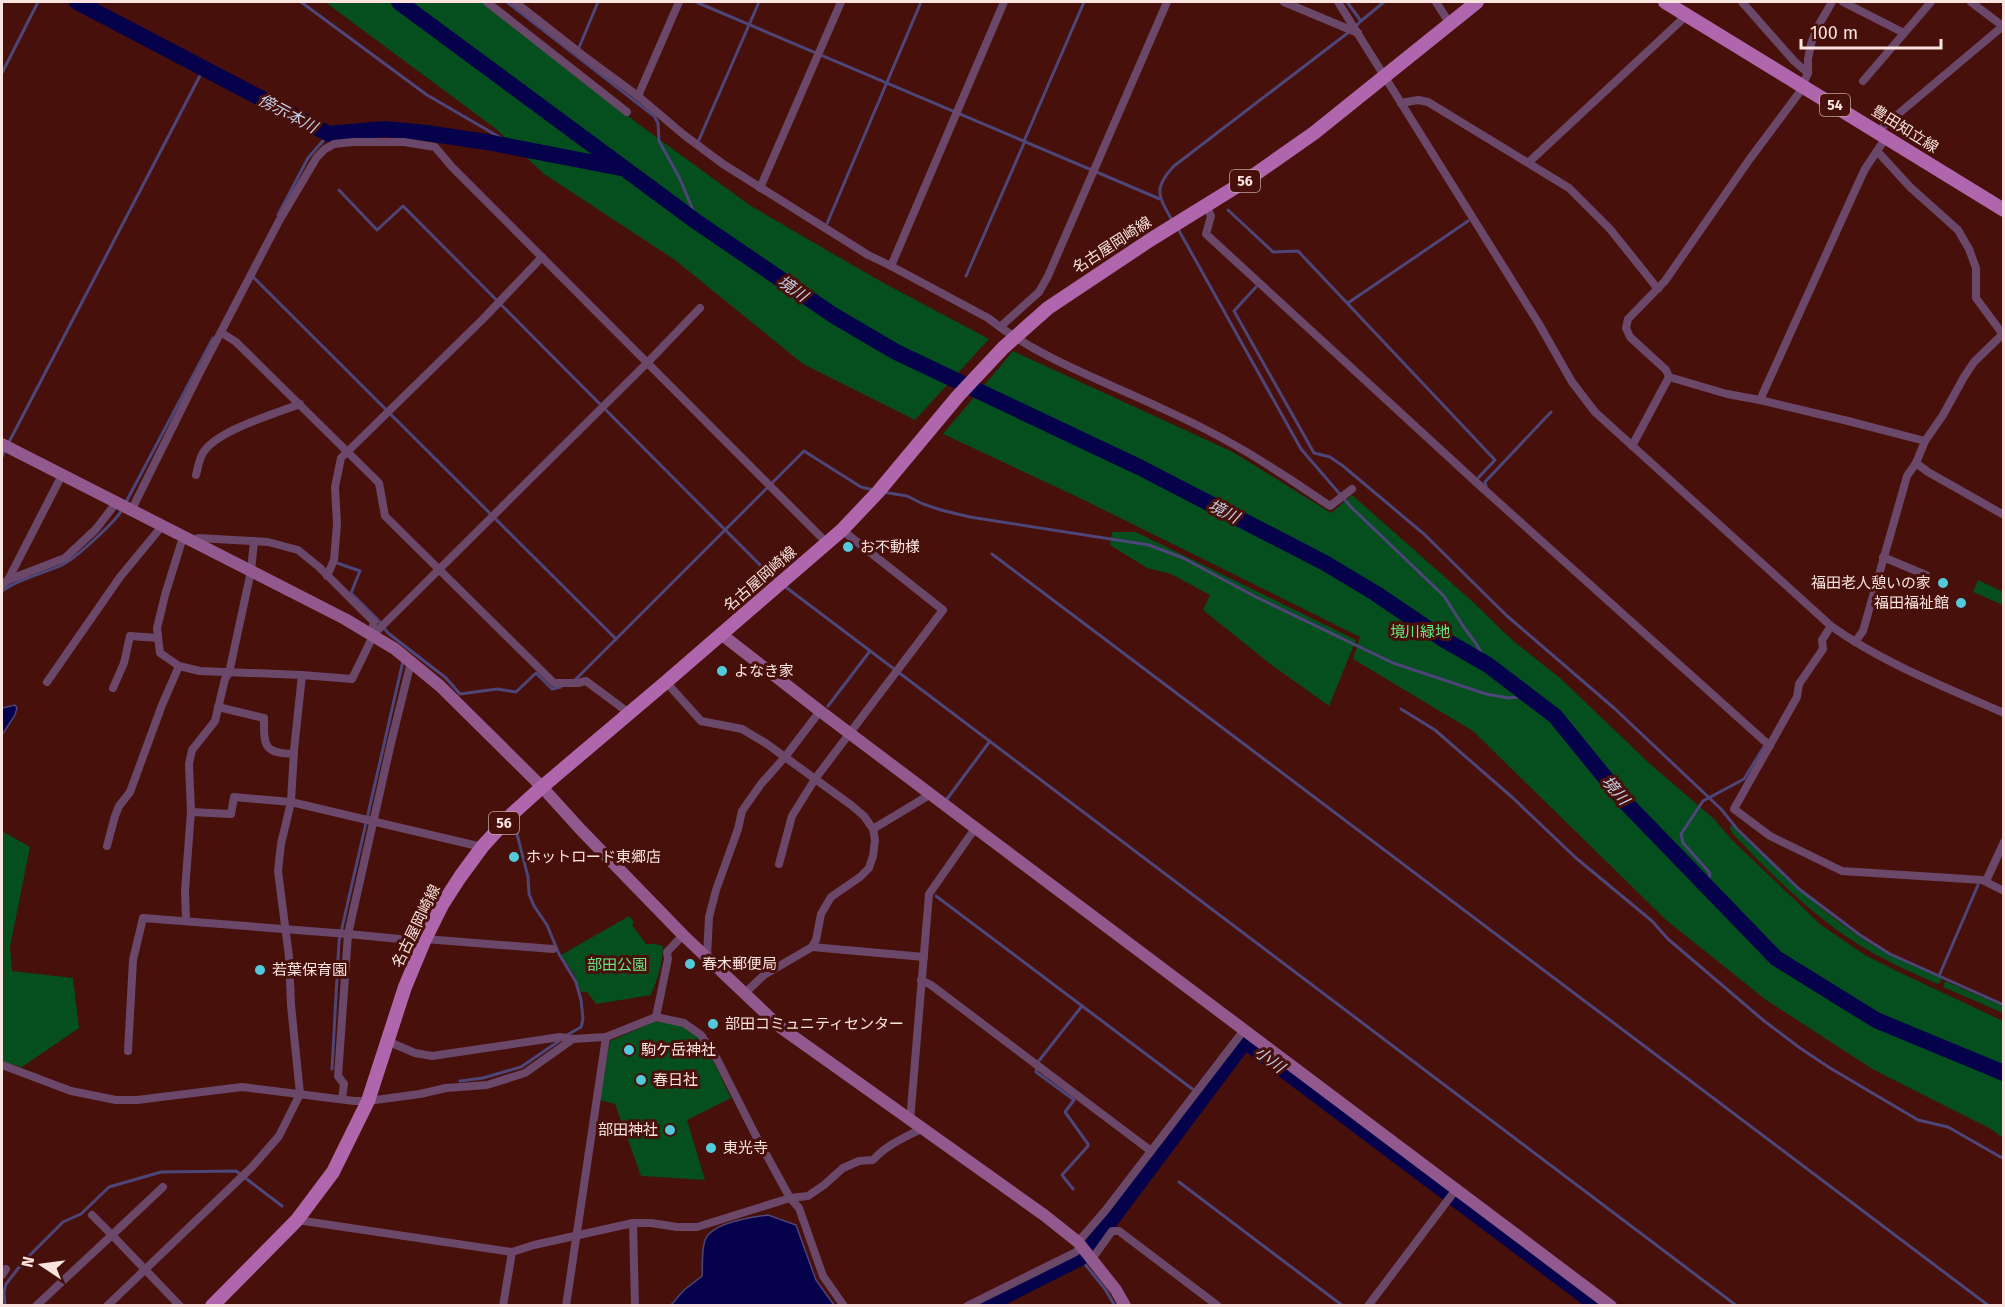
<svg xmlns="http://www.w3.org/2000/svg" width="2005" height="1307" font-family="'Fira Sans','Noto Sans JP',sans-serif">
<style>
.green{fill:#054e1e}
.water{fill:#05014b;stroke:#4e4578;stroke-width:1.5}
.lines{fill:none;stroke-linecap:round;stroke-linejoin:round}
.stream{stroke:#4e4578;stroke-width:3}
.river{stroke:#05014b;stroke-width:16}
.street{stroke:#6b4769;stroke-width:8}
.secondary{stroke:#92598f;stroke-width:12}
.primary{stroke:#af66ac;stroke-width:14}
.poi-dot{fill:#53cadc;stroke:#47100b;stroke-width:2}
.labels{text-anchor:middle;stroke-width:6;stroke-linejoin:round;paint-order:stroke}
.shield{fill:#47100b;stroke:#c4a4a0;stroke-width:1.5}
.shield-label{font-size:14px;font-weight:bold;fill:#fae4e0}
.street-label{font-size:15px;fill:#fae4e0;stroke:#47100b}
.poi-label{font-size:15px;fill:#fae4e0;stroke:#47100b;text-anchor:start}
.park-label{font-size:15px;fill:#64eb83;stroke:#47100b}
.water-label{font-size:16px;font-style:italic;fill:#c5cfe8;stroke:#47100b}
</style>
<rect width="100%" height="100%" fill="#47100b"/>
<g class="green">
<polygon points="325,2 488,2 637,123 751,206 880,281 989,339 915,420 803,364 675,260 544,174 496,129"/>
<polygon points="1013,351 1233,452 1331,513 1352,495 1472,601 1511,639 1560,678 1649,763 1714,819 1732,840 1821,925 1865,955 1903,974 2003,1021 2003,1138 1991,1129 1874,1070 1766,1000 1666,920 1473,731 1353,659 1360,637 1084,500 943,434"/>
<polygon points="1112,532 1136,532 1356,640 1329,706 1269,663 1203,610 1210,595 1171,574 1147,568 1110,545"/>
<polygon points="1978,580 2003,592 2003,605 1973,592"/>
<path d="M1731,825C1778,870 1823,916 1879,949C1899,960 1921,969 1942,978L1940,983L1938,984C1910,972 1881,959 1856,943C1809,913 1770,873 1732,833L1730,828Z"/>
<polygon points="2,831 30,847 10,947 12,971 73,978 79,1028 22,1067 2,1062"/>
<path d="M629,916L634,922L632,925L646,944H655L663,946C663,963 657,980 651,995L596,1004L587,992H581L574,974L561,955Z"/>
<polygon points="1945,981 2003,1006 2003,1013 1943,987"/>
<path d="M654,1022C665,1022 681,1022 690,1030C708,1044 721,1078 731,1098L687,1120L705,1180L641,1176L615,1104L599,1100L610,1041Z"/>
</g>
<g class="water">
<polygon points="15,705 17,708 15,715 2,735 2,708"/>
<path d="M768,1215L796,1225L816,1280L834,1305H671L684,1290L702,1276C703,1265 701,1247 706,1238C714,1223 752,1217 768,1215Z"/>
</g>
<g class="lines">
<g class="stream">
<polyline points="301,2 427,95 501,138 503,142 502,146"/>
<polyline points="507,2 654,116 658,123 659,141 679,177 699,224"/>
<polyline points="696,2 1160,199"/>
<polyline points="1347,2 1361,21 1356,26"/>
<polyline points="1361,21 1384,2"/>
<polyline points="578,50 598,2"/>
<polyline points="2,73 38,2"/>
<polyline points="1024,141 1084,2"/>
<polyline points="698,142 759,2"/>
<polyline points="339,190 377,230 403,206 769,574 778,581"/>
<polyline points="1228,210 1273,252 1298,251 1495,460 1478,478"/>
<polyline points="278,215 308,158 329,134"/>
<path d="M1173,222C1159,197 1152,189 1174,166L1349,32"/>
<polyline points="826,226 921,2"/>
<polyline points="1177,227 1301,449 1351,507 1444,596 1463,626 1477,645 1488,665"/>
<polyline points="251,275 616,639"/>
<polyline points="966,276 1025,141"/>
<polyline points="1256,287 1234,311 1314,453 1330,457 1343,466 1424,534 1506,615 1614,708 1721,809 1737,829 1799,889 1860,935 1890,954 2004,1005"/>
<polyline points="1348,303 1468,221"/>
<polyline points="8,444 204,68"/>
<polyline points="2,457 5,450"/>
<polyline points="1486,486 1485,482 1551,412"/>
<polyline points="883,492 907,496 923,504 941,510 970,517 1149,545 1183,558 1256,597 1393,663 1486,694 1508,698 1529,696"/>
<polyline points="125,504 213,338"/>
<polyline points="992,554 1989,1306"/>
<polyline points="337,563 360,571 351,593 378,620 388,633 446,678 460,694 497,689 516,692 536,673 552,689 561,687"/>
<polyline points="783,585 1737,1306"/>
<path d="M2,591C20,578 42,574 62,565C75,559 115,522 122,510"/>
<polyline points="574,681 804,451 861,487 874,490"/>
<polyline points="828,706 870,651"/>
<polyline points="1401,709 1435,730 1513,798 1576,858 1652,921 1668,939 1763,1020 1800,1048 1830,1068 1918,1120 1948,1127 2004,1159"/>
<polyline points="947,799 990,741"/>
<polyline points="516,830 528,877 529,894 534,906 547,925 559,954 576,982 581,1000 583,1019 581,1027 567,1035"/>
<polyline points="1707,887 1710,873 1683,843 1681,834 1703,801 1744,779 1765,745"/>
<polyline points="936,896 1203,1097"/>
<polyline points="1939,976 1978,885"/>
<polyline points="332,1069 339,941 403,661"/>
<polyline points="460,1081 483,1078 521,1067 559,1041"/>
<polyline points="1179,1182 1343,1306"/>
<polyline points="1073,1189 1062,1175 1088,1146 1088,1144 1065,1112 1074,1100 1036,1072 1038,1062 1082,1006"/>
<polyline points="1080,1258 1105,1289 1115,1306"/>
<polyline points="5,1306 4,1292 6,1284 24,1261 63,1222 81,1214 109,1187 161,1172 236,1171 282,1206"/>
</g>
<g class="river">
<polyline points="77,2 329,134 384,129 426,133 487,142 621,168"/>
<polyline points="399,2 694,220 833,315 896,352 1139,467 1325,563 1375,593 1443,639 1488,665 1555,716 1625,802 1776,958 1876,1020 2004,1073"/>
<polyline points="985,1306 1080,1258 1093,1244 1245,1041 1598,1306"/>
</g>
<g class="street">
<polyline points="487,2 627,112"/>
<path d="M515,2L585,57L638,96L684,135L723,164L868,255L891,266L988,318C1040,359 1102,380 1161,408C1201,426 1241,447 1277,471C1295,482 1313,495 1330,506L1352,489"/>
<polyline points="1284,2 1358,33"/>
<path d="M1338,2L1539,324L1572,382L1595,412L1831,626C1883,663 1945,687 2004,713"/>
<polyline points="1436,2 1450,24"/>
<polyline points="1742,2 1794,61 1808,73"/>
<polyline points="1832,2 1817,28 1811,44 1808,59 1808,73 1799,93 1749,160 1665,281 1628,319 1626,328 1630,337 1666,370 1669,377 1727,394 1760,400 1848,421 1925,441"/>
<polyline points="1843,2 1904,33"/>
<polyline points="1971,2 2004,27"/>
<polyline points="1863,81 1931,2"/>
<polyline points="638,96 679,2"/>
<polyline points="1401,103 1418,100 1428,102 1569,188 1610,229 1658,289"/>
<polyline points="1878,131 2003,26"/>
<polyline points="1887,136 1877,151 1910,187 1958,230 1969,249 1976,268 1976,298 2004,336"/>
<polyline points="1529,162 1687,15"/>
<polyline points="760,188 841,2"/>
<polyline points="1206,205 1211,216 1206,234 1478,484 1770,746"/>
<polyline points="891,266 1004,2"/>
<polyline points="1000,327 1039,292 1048,276 1167,2"/>
<polyline points="222,333 236,342 379,483 385,516 554,683 578,683 586,681 629,713"/>
<polyline points="1760,400 1857,186 1865,169 1877,151"/>
<polyline points="1632,446 1669,377"/>
<polyline points="1916,463 1928,472 2004,515"/>
<path d="M196,475C198,468 199,459 203,453C217,430 275,414 300,404"/>
<polyline points="131,511 200,372 279,221 317,157 325,149 334,144 353,142 404,142 435,147 452,167 827,543"/>
<polyline points="193,541 198,538 268,542 298,550 319,567 374,622 371,633"/>
<polyline points="1883,557 1926,575"/>
<polyline points="327,576 334,560 337,524 335,487 341,458 483,319 542,257"/>
<polyline points="8,580 65,558 96,529 116,503"/>
<polyline points="2,585 8,580 62,475"/>
<polyline points="1831,626 1822,640 1823,649 1799,684 1797,697 1734,809 1770,836 1842,871 1982,880 2004,891"/>
<polyline points="1855,642 1863,631 1907,476 1916,463 1925,441 1943,415 1964,377 1974,362 2004,333"/>
<polyline points="302,675 352,679 374,634 648,362 700,308"/>
<polyline points="47,682 120,577 162,526"/>
<polyline points="666,682 701,721 742,729 767,744 851,805 864,816 873,829 875,840 873,856 869,868 860,877 831,897 821,914 816,940 812,947"/>
<polyline points="113,688 124,663 130,636 158,638"/>
<path d="M218,707L264,718C264,746 263,753 294,754"/>
<polyline points="191,812 231,814 234,797 291,802 482,847"/>
<polyline points="873,829 931,794"/>
<polyline points="107,846 115,816 119,806 130,792 162,705 179,666"/>
<polyline points="779,864 792,816 815,779 943,610 842,530"/>
<polyline points="1986,881 2004,842"/>
<polyline points="186,921 185,891 191,811 189,764 192,750 215,721 225,679 229,673 251,571 254,541"/>
<polyline points="425,939 553,949"/>
<polyline points="707,957 709,917 716,890 738,829 742,811 761,784 785,757 820,711"/>
<polyline points="921,980 931,985 1151,1151"/>
<polyline points="744,994 764,975 812,947 924,957"/>
<polyline points="656,1017 668,959 667,952 683,935"/>
<polyline points="387,1041 415,1053 432,1056 560,1037 573,1039"/>
<polyline points="128,1051 133,960 143,918 348,934 410,940 423,943"/>
<polyline points="2,1065 71,1091 116,1100 137,1100 242,1087 354,1101 368,1101 420,1094 446,1088 487,1085 525,1073 573,1039 606,1037 656,1017 684,1023 701,1035 717,1059 756,1136 790,1198 799,1208 823,1276 844,1306"/>
<polyline points="342,1099 344,1084 338,1076 348,934 391,743 411,662"/>
<polyline points="910,1121 929,894 976,827"/>
<polyline points="92,1215 112,1235 163,1187"/>
<path d="M297,1220L512,1252L534,1245L633,1223H651L677,1227H697L790,1198L808,1196L824,1185L843,1168L859,1161L873,1160C886,1145 904,1138 921,1129"/>
<polyline points="633,1223 635,1306"/>
<polyline points="1078,1242 1105,1211 1244,1030"/>
<polyline points="1092,1259 1112,1231 1119,1231 1218,1306"/>
<polyline points="2,1275 6,1269"/>
<polyline points="36,1306 112,1235 180,1306"/>
<polyline points="107,1306 252,1167 279,1136 300,1094 291,1005 289,957 278,871 281,844 291,802 294,750 302,675 200,671 179,666 160,653 157,628 165,595 183,537"/>
<polyline points="503,1306 512,1252"/>
<polyline points="566,1306 606,1037"/>
<polyline points="967,1306 1074,1253 1083,1247"/>
<polyline points="1368,1306 1457,1188"/>
</g>
<g class="secondary">
<polyline points="2,444 345,619 395,649 440,686 542,787 581,830 683,935 780,1027 1044,1215 1078,1242 1116,1290 1125,1306"/>
<polyline points="721,634 820,711 1611,1306"/>
</g>
<g class="primary">
<polyline points="1665,2 2004,210"/>
<polyline points="212,1306 297,1220 333,1172 368,1101 405,987 425,939 442,905 460,877 482,847 512,814 542,787 666,682 842,530 878,492 958,396 1003,348 1048,308 1150,240 1247,180 1314,133 1477,2"/>
</g>
</g>
<g class="poi-dot">
<circle cx="848" cy="547" r="6"/>
<circle cx="1943" cy="583" r="6"/>
<circle cx="1961" cy="603" r="6"/>
<circle cx="722" cy="671" r="6"/>
<circle cx="514" cy="857" r="6"/>
<circle cx="690" cy="964" r="6"/>
<circle cx="260" cy="970" r="6"/>
<circle cx="713" cy="1024" r="6"/>
<circle cx="629" cy="1050" r="6"/>
<circle cx="641" cy="1080" r="6"/>
<circle cx="670" cy="1130" r="6"/>
<circle cx="711" cy="1148" r="6"/>
</g>
<g class="labels">
<g class="shield">
<rect x="1820" y="94" width="30" height="22" rx="4.5"/>
<rect x="1230" y="170" width="30" height="22" rx="4.5"/>
<rect x="489" y="812" width="30" height="22" rx="4.5"/>
</g>
<g class="shield-label">
<text x="1835" y="110">54</text>
<text x="1245" y="186">56</text>
<text x="504" y="828">56</text>
</g>
<g class="street-label">
<text transform="translate(1905 129) rotate(32)" y="5">豊田知立線</text>
<text transform="translate(1112 245) rotate(-33)" y="5">名古屋岡崎線</text>
<text transform="translate(760 579) rotate(-41)" y="5">名古屋岡崎線</text>
<text transform="translate(416 926) rotate(-64)" y="5">名古屋岡崎線</text>
</g>
<g class="poi-label">
<text x="860" y="552">お不動様</text>
<text x="1931" y="588" text-anchor="end">福田老人憩いの家</text>
<text x="1949" y="608" text-anchor="end">福田福祉館</text>
<text x="734" y="676">よなき家</text>
<text x="526" y="862">ホットロード東郷店</text>
<text x="702" y="969">春木郵便局</text>
<text x="272" y="975">若葉保育園</text>
<text x="725" y="1029">部田コミュニティセンター</text>
<text x="641" y="1055">駒ケ岳神社</text>
<text x="653" y="1085">春日社</text>
<text x="658" y="1135" text-anchor="end">部田神社</text>
<text x="723" y="1153">東光寺</text>
</g>
<g class="park-label">
<text x="1420" y="637">境川緑地</text>
<text x="617" y="970">部田公園</text>
</g>
<g class="water-label">
<text transform="translate(288 113) rotate(28)" y="6">傍示本川</text>
<text transform="translate(793 288) rotate(35)" y="6">境川</text>
<text transform="translate(1224 511) rotate(27)" y="6">境川</text>
<text transform="translate(1616 790) rotate(50)" y="6">境川</text>
<text transform="translate(1270 1059) rotate(37)" y="6">小川</text>
</g>
</g>
<rect width="2005" height="1307" fill="none" stroke="#fae4e0" stroke-width="6"/>
<g transform="translate(42 1265) rotate(283)" stroke="#47100b" stroke-width="4.5" paint-order="stroke">
<path d="M0-4.5L10 22L0 15L-10 22Z" fill="#fae4e0"/>
<text y="-9" font-size="16" font-weight="bold" text-anchor="middle" fill="#fae4e0">N</text>
</g>
<path d="M1801 39v9h140v-9" fill="none" stroke="#fae4e0" stroke-width="3"/>
<text x="1810" y="39" font-size="18" fill="#fae4e0" stroke="#47100b" stroke-width="4.5" paint-order="stroke">100 m</text>
</svg>
